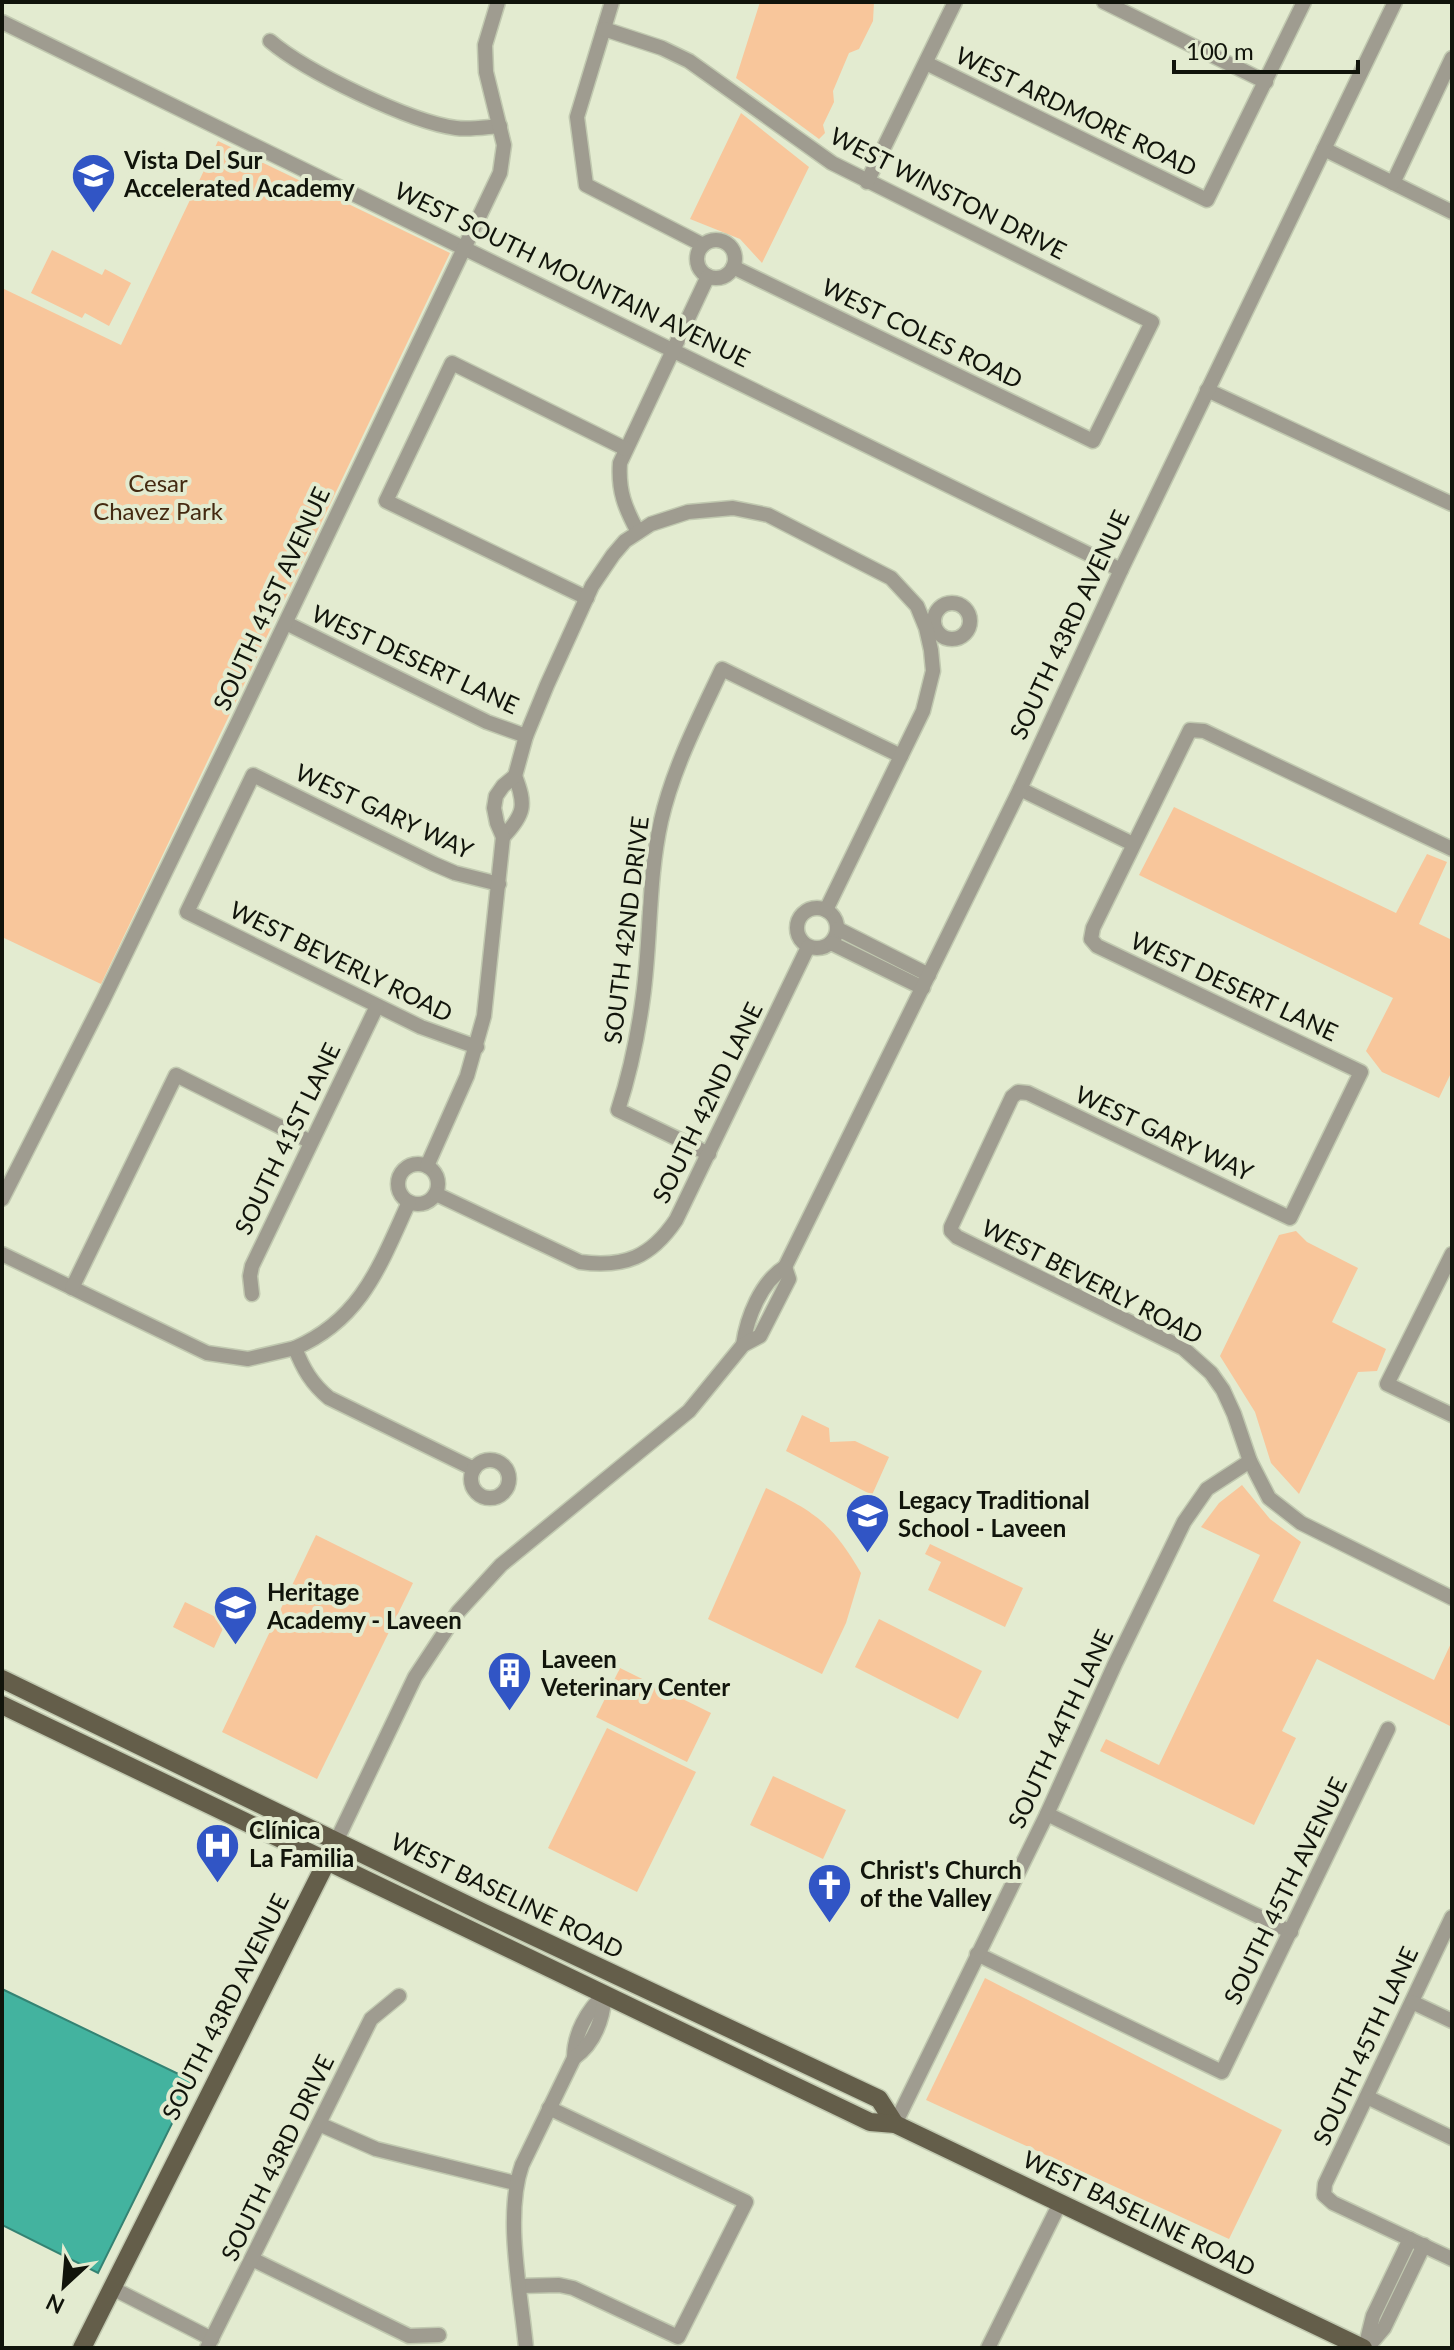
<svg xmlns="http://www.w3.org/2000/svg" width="1454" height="2350" font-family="Lato,sans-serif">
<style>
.green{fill:#f8c69b}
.water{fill:#43b39f;stroke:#348373;stroke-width:2}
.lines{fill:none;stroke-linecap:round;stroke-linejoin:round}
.minor-casing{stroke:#c1c9b0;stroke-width:17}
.major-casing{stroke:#c1c9b0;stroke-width:21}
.minor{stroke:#9f9c90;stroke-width:14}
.major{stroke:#645e4a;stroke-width:18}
.labels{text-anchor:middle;stroke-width:8;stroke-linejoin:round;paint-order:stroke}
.street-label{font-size:24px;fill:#11140b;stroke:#e3ebd0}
.poi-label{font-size:24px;font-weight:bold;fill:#11140b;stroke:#e3ebd0;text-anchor:start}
.park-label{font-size:24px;fill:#442a11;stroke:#e3ebd0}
</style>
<rect width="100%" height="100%" fill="#e3ebd0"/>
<g class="green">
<polygon points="760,2 874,2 873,21 859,49 849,53 833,91 834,102 823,125 825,133 819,139 736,78"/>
<polygon points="741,113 809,167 762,263 740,239 690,219"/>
<polygon points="218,141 450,253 101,984 2,937 2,288 121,345"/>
<polygon points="52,250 102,275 105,269 131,283 109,326 85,313 82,318 31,293"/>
<polygon points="1174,807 1396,913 1427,854 1447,862 1419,924 1452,940 1452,1071 1439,1098 1382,1072 1366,1051 1393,998 1139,875"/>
<polygon points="1296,1231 1307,1242 1358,1268 1332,1322 1386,1349 1377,1371 1358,1372 1299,1494 1271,1463 1255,1412 1220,1356 1279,1235"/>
<polygon points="802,1415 829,1428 830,1442 855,1441 889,1457 872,1495 786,1451"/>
<polygon points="1242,1485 1270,1519 1301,1542 1273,1601 1434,1680 1452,1641 1452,1727 1317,1659 1282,1731 1296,1738 1254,1825 1100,1751 1106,1739 1159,1765 1260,1555 1201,1527 1219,1503"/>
<path d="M766,1488C817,1513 832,1524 861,1573L846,1623L822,1674L708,1619Z"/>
<polygon points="316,1535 413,1583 317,1779 222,1732"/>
<polygon points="930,1544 1023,1588 1005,1627 928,1590 941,1562 925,1554"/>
<polygon points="185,1602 226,1622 214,1648 173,1627"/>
<polygon points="879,1619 982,1671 958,1719 855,1667"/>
<polygon points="620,1668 711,1713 687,1762 596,1717"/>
<polygon points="607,1728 696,1772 637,1892 548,1848"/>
<polygon points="773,1776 846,1810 823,1859 750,1825"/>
<polygon points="985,1978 1282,2130 1229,2239 926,2100"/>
</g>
<polygon class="water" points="2,1989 193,2081 98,2273 2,2225"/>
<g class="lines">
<defs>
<g id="minor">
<polyline points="612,2 577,117 586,185 703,245"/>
<polyline points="1104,2 1266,82"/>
<polyline points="2,22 1121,570"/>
<polyline points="604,29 662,48 689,61 832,163 1152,322 1093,441 733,267"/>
<path d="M270,41C305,71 410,122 456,128C470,130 486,127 500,126"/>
<polyline points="926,63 1207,200 1304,2"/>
<polyline points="1324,149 1452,212"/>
<polyline points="867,182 955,2"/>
<polyline points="1393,183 1452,58"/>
<circle cx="716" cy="259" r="19"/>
<polyline points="1207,390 1452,504"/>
<path d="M638,532C625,508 618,491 620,463L708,276"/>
<polyline points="587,598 386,501 452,363 626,449"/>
<circle cx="952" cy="621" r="18"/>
<polyline points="286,623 487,722 526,736"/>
<polyline points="1020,789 1133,844"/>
<path d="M503,837C525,814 526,805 515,776"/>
<polyline points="1452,849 1204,731 1190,730 1093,928 1091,939 1097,946 1361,1072 1290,1218 1028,1093 1018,1092 1012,1097 951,1227 951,1231 957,1237 1183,1348 1211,1373 1223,1390 1234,1414 1250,1461 1269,1498 1301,1523 1452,1598"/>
<circle cx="817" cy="928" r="20"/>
<polyline points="838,929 929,975"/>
<polyline points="831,943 923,988"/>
<polyline points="477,1047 421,1027 187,912 253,775 434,864 455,873 499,884"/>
<path d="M709,1154L618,1110C630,1073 638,1035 643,997C651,939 648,879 661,821C673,768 699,718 722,669L901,756"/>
<circle cx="418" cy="1184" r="20"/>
<polyline points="427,1166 467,1076 484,1016 503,837 497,823 494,808 496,796 503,786 515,776 526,736 547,685 592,586 613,555 625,541 651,524 688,512 733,508 768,515 891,578 917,606 926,628 931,650 933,671 923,711 826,910"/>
<path d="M436,1194L580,1262C625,1268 651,1257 676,1220L808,947"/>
<polyline points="2,1199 103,1000 239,720 500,173 504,145 486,72 485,45 498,2"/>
<path d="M2,1254L207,1353L248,1359L295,1348C303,1369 312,1384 329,1398L474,1469"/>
<polyline points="1452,1254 1387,1384 1452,1415"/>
<polyline points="72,1288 176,1075 311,1142"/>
<polyline points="252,1294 250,1276 252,1266 377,1006"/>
<path d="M743,1345C747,1317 761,1282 785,1267L1020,789L1121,570L1395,2"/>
<path d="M295,1348C362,1319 380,1265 409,1202"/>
<circle cx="490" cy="1479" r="19"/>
<polyline points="1047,1814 1291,1932"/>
<polyline points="333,1848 415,1677 458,1612 501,1565 689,1411 743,1345 760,1336 789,1279 785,1267"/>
<polyline points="1452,1917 1325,2184 1324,2195 1333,2203 1452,2259"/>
<polyline points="977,1954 1222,2072 1388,1729"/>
<polyline points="1412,2002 1452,2021"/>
<path d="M574,2058C574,2034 587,2010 605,1994"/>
<polyline points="1367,2097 1452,2138"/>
<polyline points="319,2124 376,2149 515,2183"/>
<polyline points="895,2124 1047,1814 1115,1664 1184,1522 1207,1489 1250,1461"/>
<polyline points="252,2259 409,2336 439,2335"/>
<polyline points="520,2286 559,2285 573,2288 678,2337 746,2202 549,2108"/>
<polyline points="112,2288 212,2339"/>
<polyline points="207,2348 371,2019 399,1996"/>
<path d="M526,2348C521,2293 504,2216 522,2165L574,2058C595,2043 603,2019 605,1994"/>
<polyline points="988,2348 1060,2203"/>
<polyline points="1365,2348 1373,2316 1410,2239"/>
<polyline points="1367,2348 1384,2328 1424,2245"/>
</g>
<g id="major">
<polyline points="2,1679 484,1913 879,2099 895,2124"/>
<polyline points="2,1705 870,2122 895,2124 1363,2348"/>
<polyline points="82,2348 331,1853"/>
</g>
</defs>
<use href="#minor" class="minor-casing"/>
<use href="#major" class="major-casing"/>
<use href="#minor" class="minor"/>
<use href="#major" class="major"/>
</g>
<defs>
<symbol id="school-pin" viewBox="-11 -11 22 30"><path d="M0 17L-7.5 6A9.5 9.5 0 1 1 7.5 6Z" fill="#3155c5" stroke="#e3ebd0"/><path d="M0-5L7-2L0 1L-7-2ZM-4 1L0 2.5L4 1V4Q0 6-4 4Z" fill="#fff"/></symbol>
<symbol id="building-pin" viewBox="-11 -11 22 30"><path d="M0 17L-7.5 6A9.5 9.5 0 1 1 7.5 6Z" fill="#3155c5" stroke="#e3ebd0"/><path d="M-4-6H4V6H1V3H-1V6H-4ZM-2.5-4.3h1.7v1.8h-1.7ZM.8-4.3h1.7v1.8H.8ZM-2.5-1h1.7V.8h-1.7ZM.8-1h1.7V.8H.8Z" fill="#fff"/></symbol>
<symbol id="hospital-pin" viewBox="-11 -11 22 30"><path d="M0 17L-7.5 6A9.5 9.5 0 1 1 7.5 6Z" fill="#3155c5" stroke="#e3ebd0"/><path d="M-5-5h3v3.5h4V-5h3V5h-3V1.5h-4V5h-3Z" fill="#fff"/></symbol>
<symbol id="church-pin" viewBox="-11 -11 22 30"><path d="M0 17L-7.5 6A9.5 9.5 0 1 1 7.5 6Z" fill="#3155c5" stroke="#e3ebd0"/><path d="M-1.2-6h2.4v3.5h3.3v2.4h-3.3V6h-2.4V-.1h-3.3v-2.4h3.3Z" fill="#fff"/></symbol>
</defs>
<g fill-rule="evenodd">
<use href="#school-pin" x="68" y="150" width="51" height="69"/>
<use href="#school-pin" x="842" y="1490" width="51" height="69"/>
<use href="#school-pin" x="210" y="1582" width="51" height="69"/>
<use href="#building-pin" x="484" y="1648" width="51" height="69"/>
<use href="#hospital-pin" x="192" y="1820" width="51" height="69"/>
<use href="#church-pin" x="804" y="1860" width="51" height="69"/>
</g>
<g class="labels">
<g class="street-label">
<text transform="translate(1076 112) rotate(26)" y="8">WEST ARDMORE ROAD</text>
<text transform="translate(948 194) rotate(27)" y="8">WEST WINSTON DRIVE</text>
<text transform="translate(572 275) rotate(26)" y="8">WEST SOUTH MOUNTAIN AVENUE</text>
<text transform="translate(922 334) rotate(26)" y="8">WEST COLES ROAD</text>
<text transform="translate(272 599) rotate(-65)" y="8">SOUTH 41ST AVENUE</text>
<text transform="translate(1070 625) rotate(-65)" y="8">SOUTH 43RD AVENUE</text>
<text transform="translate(415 660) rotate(25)" y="8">WEST DESERT LANE</text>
<text transform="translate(384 812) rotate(25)" y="8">WEST GARY WAY</text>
<text transform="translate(627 930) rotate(-83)" y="8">SOUTH 42ND DRIVE</text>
<text transform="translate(341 962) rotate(26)" y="8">WEST BEVERLY ROAD</text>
<text transform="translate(1234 987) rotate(25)" y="8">WEST DESERT LANE</text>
<text transform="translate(708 1103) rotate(-64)" y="8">SOUTH 42ND LANE</text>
<text transform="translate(1164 1134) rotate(25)" y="8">WEST GARY WAY</text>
<text transform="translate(288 1139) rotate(-64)" y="8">SOUTH 41ST LANE</text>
<text transform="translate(1092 1282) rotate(27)" y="8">WEST BEVERLY ROAD</text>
<text transform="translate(1061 1729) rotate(-65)" y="8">SOUTH 44TH LANE</text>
<text transform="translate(1286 1891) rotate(-64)" y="8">SOUTH 45TH AVENUE</text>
<text transform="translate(507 1896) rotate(26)" y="8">WEST BASELINE ROAD</text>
<text transform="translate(226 2007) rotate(-63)" y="8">SOUTH 43RD AVENUE</text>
<text transform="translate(1366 2046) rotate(-65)" y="8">SOUTH 45TH LANE</text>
<text transform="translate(278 2158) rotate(-64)" y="8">SOUTH 43RD DRIVE</text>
<text transform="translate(1139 2214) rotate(26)" y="8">WEST BASELINE ROAD</text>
</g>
<g class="poi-label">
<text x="124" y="169">Vista Del Sur<tspan x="124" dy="28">Accelerated Academy</tspan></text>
<text x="898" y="1509">Legacy Traditional<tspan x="898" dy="28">School - Laveen</tspan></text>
<text x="267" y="1601">Heritage<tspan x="267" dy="28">Academy - Laveen</tspan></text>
<text x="541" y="1668">Laveen<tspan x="541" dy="28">Veterinary Center</tspan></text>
<text x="249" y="1839">Clínica<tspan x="249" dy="28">La Familia</tspan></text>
<text x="860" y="1879">Christ's Church<tspan x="860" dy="28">of the Valley</tspan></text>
</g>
<g class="park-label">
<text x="158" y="492">Cesar<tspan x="158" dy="28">Chavez Park</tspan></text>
</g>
</g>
<rect width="1454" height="2350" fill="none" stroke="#11140b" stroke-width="8"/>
<g transform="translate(64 2286) rotate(206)" stroke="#e3ebd0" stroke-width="6" paint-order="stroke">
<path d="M0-6L14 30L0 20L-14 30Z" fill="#11140b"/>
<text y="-12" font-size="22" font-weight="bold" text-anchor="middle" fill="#11140b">N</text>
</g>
<path d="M1174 60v12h184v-12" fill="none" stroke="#11140b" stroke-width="4"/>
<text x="1186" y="60" font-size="24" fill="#11140b" stroke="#e3ebd0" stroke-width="6" paint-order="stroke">100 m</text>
</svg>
